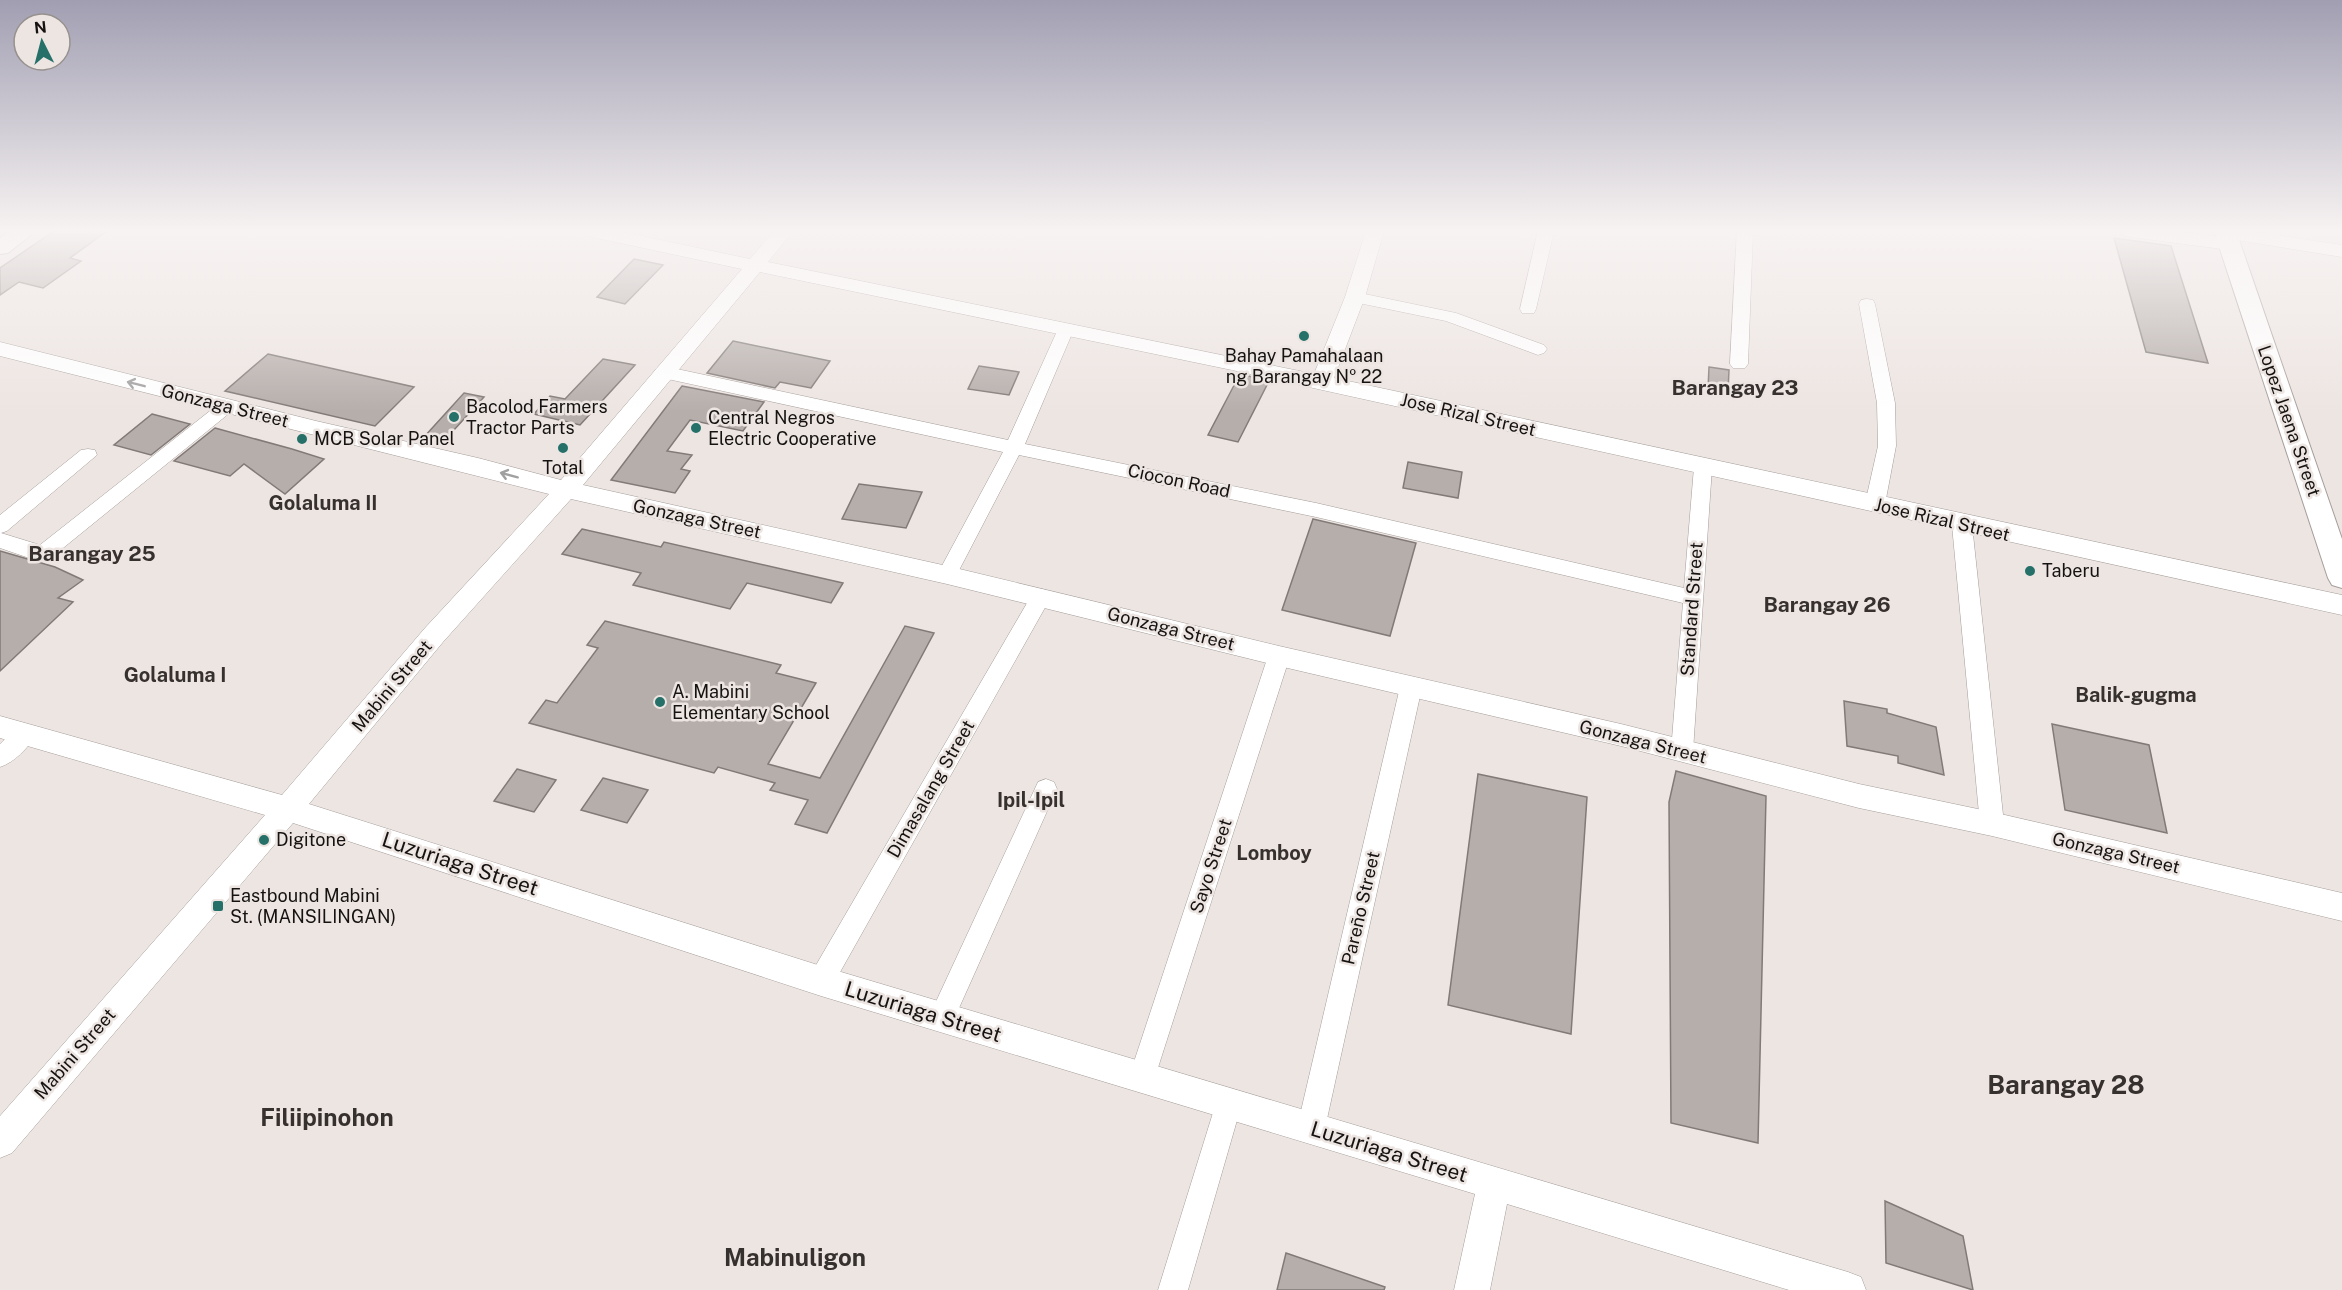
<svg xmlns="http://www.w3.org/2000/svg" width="2342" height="1290" font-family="'Public Sans',sans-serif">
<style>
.building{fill:#b6aeab;stroke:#817a77;stroke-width:1.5}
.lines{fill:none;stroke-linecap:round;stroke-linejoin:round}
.minor-casing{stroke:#a59d9a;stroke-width:1}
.tertiary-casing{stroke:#a59d9a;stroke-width:1}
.secondary-casing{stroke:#a59d9a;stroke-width:2}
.minor{fill:#fff;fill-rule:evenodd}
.tertiary{fill:#fff;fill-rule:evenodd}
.secondary{fill:#fff;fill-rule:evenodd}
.oneway{stroke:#a1a0a0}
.poi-dot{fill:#26706a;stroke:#ede5e2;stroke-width:2}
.labels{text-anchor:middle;stroke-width:5;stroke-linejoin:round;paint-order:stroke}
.poi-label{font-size:18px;fill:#151211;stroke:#ede5e2;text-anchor:start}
.street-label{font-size:18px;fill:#151211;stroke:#ede5e2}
.neighbourhood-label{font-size:20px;font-weight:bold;fill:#36302e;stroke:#ede5e2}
.quarter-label{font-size:21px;font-weight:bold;fill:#36302e;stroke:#ede5e2}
.near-street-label{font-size:21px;fill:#151211;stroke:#ede5e2}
.near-neighbourhood-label{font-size:24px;font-weight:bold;fill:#36302e;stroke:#ede5e2}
.near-quarter-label{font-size:26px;font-weight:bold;fill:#36302e;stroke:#ede5e2}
</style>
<rect width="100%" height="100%" fill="#ede5e2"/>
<g class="building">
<polygon points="54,231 107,231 70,258 81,261 43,288 19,282 0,295 0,268"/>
<polygon points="2114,238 2171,246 2208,363 2146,352"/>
<polygon points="634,259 663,265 625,304 597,297"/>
<polygon points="733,341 830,361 811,388 780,382 775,388 707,373"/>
<polygon points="268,354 414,387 375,426 225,391"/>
<polygon points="603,359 635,365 580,425 534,414 550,396 565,399"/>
<polygon points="979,366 1019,372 1009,395 968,389"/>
<polygon points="1709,367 1729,370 1728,392 1708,389"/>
<polygon points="1240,374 1269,381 1238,442 1208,435"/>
<polygon points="682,386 764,402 743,431 690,420 667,451 692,455 681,469 690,471 675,493 611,480"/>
<polygon points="464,393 484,397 444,441 424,437"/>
<polygon points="152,414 190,424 151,455 114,445"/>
<polygon points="215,428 292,449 324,459 285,494 244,464 230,476 174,461"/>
<polygon points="1408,462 1462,472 1458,498 1403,488"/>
<polygon points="859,484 922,492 906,528 842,519"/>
<polygon points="1313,519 1416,543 1390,636 1282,610"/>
<polygon points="582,529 661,547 664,542 843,583 831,603 747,583 730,609 633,585 641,573 562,554"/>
<polygon points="0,551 55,567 83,580 58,598 73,602 0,671"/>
<polygon points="605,621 781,665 776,673 816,683 768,764 820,778 905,626 934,633 827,833 795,824 808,800 770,790 775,783 718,767 714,773 529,723 546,700 557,703 598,648 587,645"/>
<polygon points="1844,701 1887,709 1887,713 1936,727 1944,775 1898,763 1898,756 1847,746"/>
<polygon points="2052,724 2149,745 2167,833 2065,810"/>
<polygon points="517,769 556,780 534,812 494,801"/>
<polygon points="1676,771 1766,796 1758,1143 1671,1123 1669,802"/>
<polygon points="1478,774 1587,797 1571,1034 1448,1005"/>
<polygon points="603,778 648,790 627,823 581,810"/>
<polygon points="1885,1201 1963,1236 1973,1290 1886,1263"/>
<polygon points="1286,1253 1385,1287 1384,1290 1277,1290"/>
</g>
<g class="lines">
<defs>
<g id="minor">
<polygon points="1538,231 1554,231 1536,309 1534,313 1522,313 1520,309"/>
<polygon points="1737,231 1753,231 1748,364 1745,368 1733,368 1730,364"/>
<polygon points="1355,292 1456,313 1544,345 1547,349 1544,353 1538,355 1446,321 1349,301 1347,297 1349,293"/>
<polygon points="1867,299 1873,300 1875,304 1895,403 1896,446 1885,504 1882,509 1875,511 1868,509 1865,504 1878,446 1877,403 1859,304 1861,300"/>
<polygon points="1066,324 1072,325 1074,329 1025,444 1316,503 1684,588 1694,467 1696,462 1703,460 1710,462 1712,467 1693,751 1690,758 1682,760 1674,758 1671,751 1683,603 1316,517 1019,455 954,580 947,583 940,580 937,575 1003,452 663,378 657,376 654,372 657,368 663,366 1008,440 1058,329 1060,325"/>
<polygon points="226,401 232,403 235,407 232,411 52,557 35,560 0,548 0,515 81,450 88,449 95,450 97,455 7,531 1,533 40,545 220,403"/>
<polygon points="1962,518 1969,520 1972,525 2004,824 2000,831 1992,834 1984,831 1980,824 1952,525 1955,520"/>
<polygon points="1041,589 1048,591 1051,597 830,990 821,993 812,990 808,981 812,972 1034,591"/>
<polygon points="1279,648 1286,650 1290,656 1155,1077 1151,1086 1142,1090 1133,1086 1129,1077 1268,656 1272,650"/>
<polygon points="1411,678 1419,681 1422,687 1325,1128 1321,1138 1311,1142 1301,1138 1297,1128 1400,687 1403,681"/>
<path d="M24,726L32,728L35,735C29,748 13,763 0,767V744L16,728Z"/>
<polygon points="1046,779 1054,782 1057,789 951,1026 942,1030 933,1026 929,1017 933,1008 1038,782"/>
<polygon points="1229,1090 1239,1093 1242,1103 1188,1290 1158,1290 1216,1103 1219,1093"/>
</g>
<g id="tertiary">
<polygon points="583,231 618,231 750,259 774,231 793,231 768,262 1314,374 1345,297 1366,231 1384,231 1365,297 1334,378 2342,595 2342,615 1232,370 760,272 583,485 947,566 1279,646 1621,724 1859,784 1992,812 2342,893 2342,921 1992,836 1859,808 1621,746 1279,666 947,584 571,499 443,642 309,804 821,966 1848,1272 1861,1277 1866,1290 1789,1290 1507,1204 1490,1290 1454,1290 1475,1194 821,996 293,823 12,1153 0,1158 0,1116 265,815 0,738 0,716 282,795 425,628 549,494 0,356 0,342 316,421 478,458 561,480 742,269 592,237 585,235"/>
<polygon points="2121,231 2173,231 2219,237 2216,233 2218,231 2249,231 2342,245 2342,257 2237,240 2240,244 2237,248 2230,250 2130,237 2123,235"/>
</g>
<g id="secondary">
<polygon points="11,231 36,231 8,253 0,254 0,238"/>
<polygon points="2214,231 2236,231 2342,539 2342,588 2332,585 2328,578"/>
</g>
</defs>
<use href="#minor" class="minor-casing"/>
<use href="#tertiary" class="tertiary-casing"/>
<use href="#secondary" class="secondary-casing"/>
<use href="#minor" class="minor"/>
<use href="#tertiary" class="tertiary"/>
<use href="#secondary" class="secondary"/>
</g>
<defs><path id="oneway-shaft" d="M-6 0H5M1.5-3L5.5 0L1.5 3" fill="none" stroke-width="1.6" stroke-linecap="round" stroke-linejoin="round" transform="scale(1.5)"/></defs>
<g class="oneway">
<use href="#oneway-shaft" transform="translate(136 384) rotate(-166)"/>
<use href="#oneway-shaft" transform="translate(509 475) rotate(-165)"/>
</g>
<linearGradient id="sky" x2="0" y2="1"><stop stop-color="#a19eb2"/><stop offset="0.56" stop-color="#f7f3f2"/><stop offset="1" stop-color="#f7f3f2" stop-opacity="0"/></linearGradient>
<rect width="2342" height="412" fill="url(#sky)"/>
<g class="poi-dot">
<circle cx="1304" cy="336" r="6"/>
<circle cx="454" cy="417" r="6"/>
<circle cx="696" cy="428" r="6"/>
<circle cx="302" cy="439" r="6"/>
<circle cx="563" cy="448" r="6"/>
<circle cx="2030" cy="571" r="6"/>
<circle cx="660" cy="702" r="6"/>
<circle cx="264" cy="840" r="6"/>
<rect x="212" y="900" width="12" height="12" rx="3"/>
</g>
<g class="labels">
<g class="poi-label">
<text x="1304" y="362" text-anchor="middle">Bahay Pamahalaan<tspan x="1304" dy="21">ng Barangay № 22</tspan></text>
<text x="466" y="413">Bacolod Farmers<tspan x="466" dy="21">Tractor Parts</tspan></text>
<text x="708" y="424">Central Negros<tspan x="708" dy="21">Electric Cooperative</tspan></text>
<text x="314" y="445">MCB Solar Panel</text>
<text x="563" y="474" text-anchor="middle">Total</text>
<text x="2042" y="577">Taberu</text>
<text x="672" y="698">A. Mabini<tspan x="672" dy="21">Elementary School</tspan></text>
<text x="276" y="846">Digitone</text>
<text x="230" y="902">Eastbound Mabini<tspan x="230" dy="21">St. (MANSILINGAN)</tspan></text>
</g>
<g class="street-label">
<text transform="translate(225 406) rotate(14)" y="6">Gonzaga Street</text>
<text transform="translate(1468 415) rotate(13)" y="6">Jose Rizal Street</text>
<text transform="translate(2289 421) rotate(71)" y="6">Lopez Jaena Street</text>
<text transform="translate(1179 481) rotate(12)" y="6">Ciocon Road</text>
<text transform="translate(697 519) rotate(12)" y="6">Gonzaga Street</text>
<text transform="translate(1942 520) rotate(13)" y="6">Jose Rizal Street</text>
<text transform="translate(1692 609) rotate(-86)" y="6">Standard Street</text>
<text transform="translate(1171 629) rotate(14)" y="6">Gonzaga Street</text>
<text transform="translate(392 686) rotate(-50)" y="6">Mabini Street</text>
<text transform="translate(1643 742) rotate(14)" y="6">Gonzaga Street</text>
<text transform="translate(931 789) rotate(-60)" y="6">Dimasalang Street</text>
<text transform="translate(2116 853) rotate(13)" y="6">Gonzaga Street</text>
<text transform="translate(1211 866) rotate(-72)" y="6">Sayo Street</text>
<text transform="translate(1361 908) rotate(-77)" y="6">Pareño Street</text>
<text transform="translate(75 1054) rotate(-49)" y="6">Mabini Street</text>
</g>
<g class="neighbourhood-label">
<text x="323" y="510">Golaluma II</text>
<text x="175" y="682">Golaluma I</text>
<text x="2136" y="702">Balik-gugma</text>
<text x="1031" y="807">Ipil-Ipil</text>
<text x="1274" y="860">Lomboy</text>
</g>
<g class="quarter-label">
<text x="1735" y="395">Barangay 23</text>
<text x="92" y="561">Barangay 25</text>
<text x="1827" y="612">Barangay 26</text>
</g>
<g class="near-street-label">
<text transform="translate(460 864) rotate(18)" y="7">Luzuriaga Street</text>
<text transform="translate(923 1012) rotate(17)" y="7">Luzuriaga Street</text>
<text transform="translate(1389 1152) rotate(17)" y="7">Luzuriaga Street</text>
</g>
<g class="near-neighbourhood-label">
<text x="327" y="1126">Filiipinohon</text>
<text x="795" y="1266">Mabinuligon</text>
</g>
<g class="near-quarter-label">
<text x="2066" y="1094">Barangay 28</text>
</g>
</g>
<g transform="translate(42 42) rotate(354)"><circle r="28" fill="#ede5e2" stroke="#97918e" stroke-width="1.5"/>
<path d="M0-4.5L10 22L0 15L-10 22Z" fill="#26706a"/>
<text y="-9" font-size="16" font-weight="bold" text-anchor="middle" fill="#151211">N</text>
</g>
</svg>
